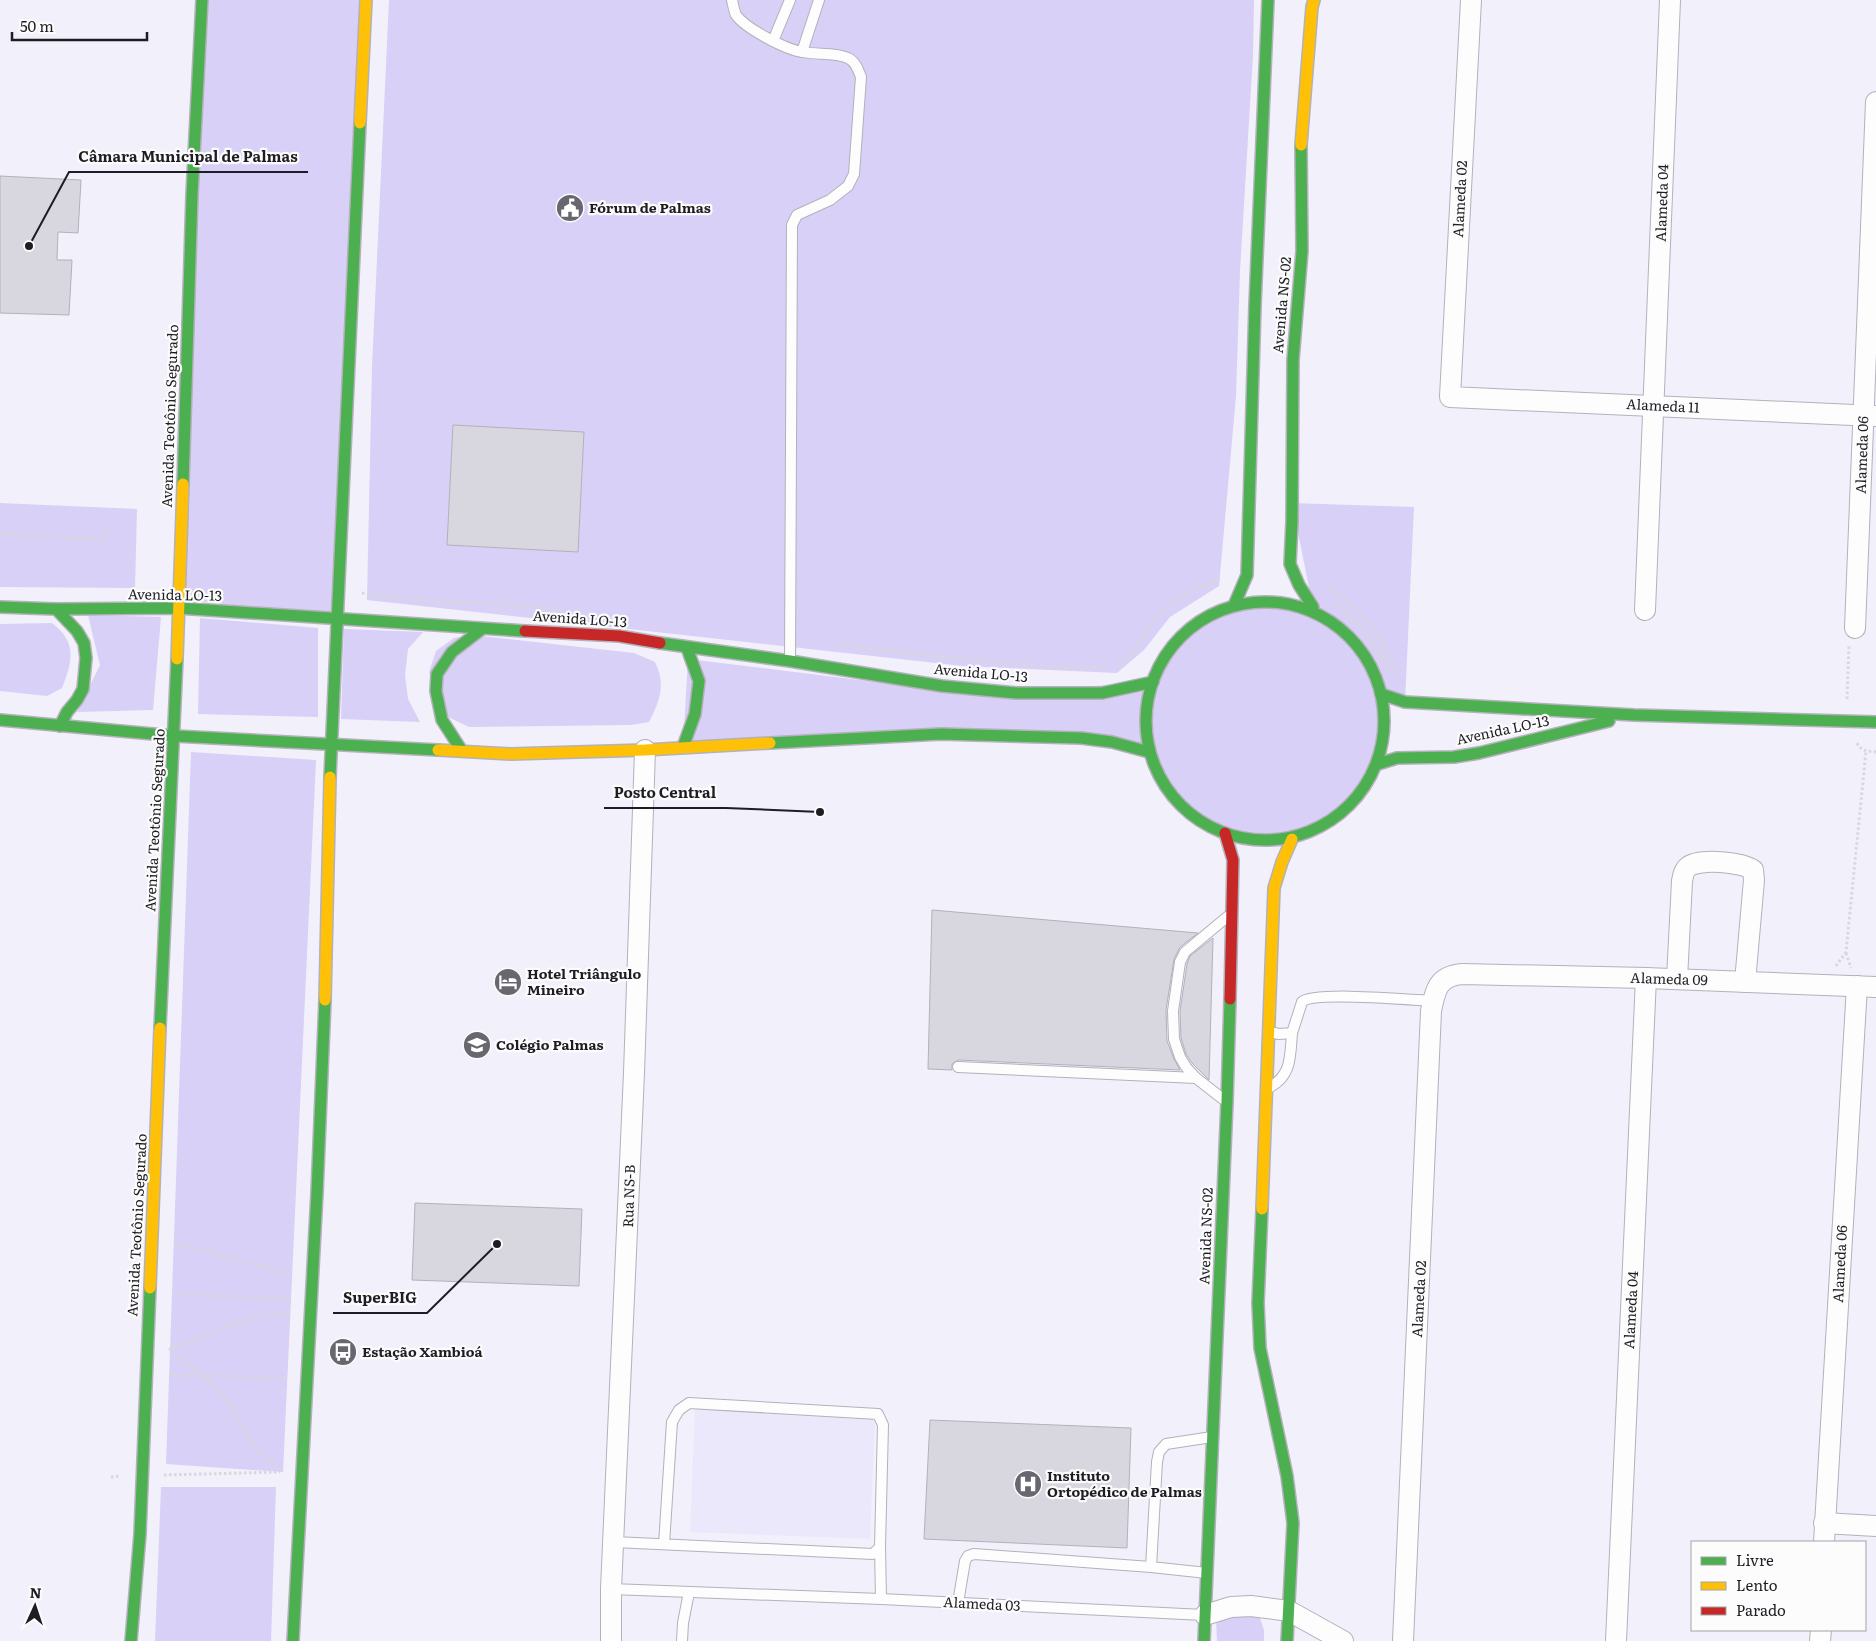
<svg xmlns="http://www.w3.org/2000/svg" width="1876" height="1641" font-family="Literata,serif">
<style>
.built{fill:#ece8fc}
.green{fill:#d8d0f6}
.building{fill:#d8d7df;stroke:#b2b1b9}
.lines{fill:none;stroke-linecap:round;stroke-linejoin:round}
.lane-casing{stroke:#b3b1ba;stroke-width:12}
.street-casing{stroke:#b3b1ba;stroke-width:22}
.fast-casing{stroke:#b3b1ba;stroke-width:14}
.slow-casing{stroke:#b3b1ba;stroke-width:14}
.jam-casing{stroke:#b3b1ba;stroke-width:14}
.path{stroke:#d8d8db;stroke-width:3;stroke-dasharray:2.5 2.5;stroke-linecap:butt}
.lane{stroke:#fdfdfe;stroke-width:10}
.street{stroke:#fdfdfe;stroke-width:20}
.fast{stroke:#4caf50;stroke-width:11}
.slow{stroke:#ffc107;stroke-width:11}
.jam{stroke:#c62828;stroke-width:11}
.labels{text-anchor:middle;stroke-width:4.5;stroke-linejoin:round;paint-order:stroke}
.street-label{font-size:14px;fill:#1e1d24;stroke:#fcfcfc}
.poi-label{font-size:14px;font-weight:bold;fill:#1e1d24;stroke:#fcfcfc;text-anchor:start}
.leader{fill:none;stroke:#1e1d24;stroke-width:2}
.callout-dot{fill:#1e1d24;stroke:#fcfcfc;stroke-width:2}
.callout-label{font-size:15px;text-anchor:middle;font-weight:bold;fill:#1e1d24;stroke:#fcfcfc;stroke-width:4.5;stroke-linejoin:round;paint-order:stroke}
</style>
<rect width="100%" height="100%" fill="#f2f0fb"/>
<polygon class="built" points="695,1407 875,1419 870,1539 690,1532"/>
<g class="green">
<polygon points="203,0 366,0 338,618 181,599"/>
<polygon points="389,0 1254,0 1253,55 1240,271 1236,396 1219,586 1170,617 1144,650 1117,673 963,666 367,600 372,367"/>
<polygon points="0,503 137,509 135,588 0,587"/>
<polygon points="1292,503 1414,507 1405,702 1381,695 1385,731 1358,798 1316,831 1292,839 1225,833 1165,786 1149,752 1063,737 683,747 688,659 974,694 1153,682 1187,631 1235,603 1313,607"/>
<polygon points="88,615 161,617 153,710 77,712 100,665"/>
<polygon points="200,618 318,628 318,717 198,714"/>
<path d="M52,623C78,643 72,662 62,688L47,696L0,691V624Z"/>
<polygon points="344,629 423,632 408,649 405,675 408,699 420,722 341,719"/>
<path d="M471,635L634,653L655,662C666,685 660,700 649,722L631,725L469,727L444,715L429,672L436,651L454,638Z"/>
<polygon points="191,752 316,760 283,1472 166,1464"/>
<polygon points="161,1487 276,1487 271,1641 155,1641"/>
<polygon points="1235,1613 1259,1615 1264,1630 1264,1641 1217,1641 1216,1619"/>
</g>
<g class="building">
<polygon points="0,176 81,180 78,233 58,232 57,260 72,260 69,315 0,313"/>
<polygon points="453,425 584,432 578,552 447,545"/>
<polygon points="932,910 1198,933 1180,947 1174,959 1166,1010 1167,1041 1174,1059 1180,1070 958,1060 952,1064 952,1070 928,1069"/>
<polygon points="1213,938 1209,1080 1192,1063 1186,1054 1181,1038 1180,1011 1187,964 1190,956"/>
<polygon points="415,1203 582,1209 579,1286 412,1280"/>
<polygon points="930,1420 1131,1428 1127,1548 924,1539"/>
</g>
<g class="lines">
<defs>
<g id="lane">
<path d="M732,0C733,4 734,11 736,15C745,28 786,50 803,52C817,55 835,52 848,58C856,62 858,70 861,77L854,174L848,186L830,200L797,215L792,225L790,661"/>
<polyline points="773,41 790,0"/>
<polyline points="802,52 819,0"/>
<path d="M1269,1032L1279,1034L1292,1033L1302,1002C1313,991 1412,1000 1433,1001"/>
<polyline points="958,1067 1196,1078"/>
<path d="M1270,1087C1292,1075 1290,1056 1292,1033"/>
<polyline points="1223,1099 1196,1078 1186,1067 1180,1057 1174,1039 1173,1011 1180,962 1185,952 1227,917"/>
<polyline points="614,1542 873,1554 880,1547 883,1425 878,1414 689,1403 679,1410 672,1422 664,1544"/>
<polyline points="880,1547 881,1599"/>
<polyline points="1207,1573 1151,1567 1157,1462 1159,1452 1166,1444 1212,1437"/>
<polyline points="611,1589 881,1599 1204,1615"/>
<polyline points="958,1603 965,1561 968,1556 974,1554 1151,1567"/>
<polyline points="682,1641 683,1623 689,1592"/>
</g>
<g id="street">
<polyline points="1471,0 1450,397 1876,416"/>
<polyline points="1645,610 1670,0"/>
<polyline points="1855,628 1876,102"/>
<path d="M1677,979L1682,881C1683,876 1684,870 1688,867C1699,858 1742,862 1753,870L1754,880L1745,982"/>
<polyline points="1824,1523 1876,1526"/>
<polyline points="1824,1542 1857,986"/>
<polyline points="1205,1615 1231,1607 1251,1606 1289,1611 1343,1641"/>
<polyline points="611,1641 611,1589 634,1073 645,750"/>
<path d="M1403,1641L1431,1011C1435,990 1438,976 1462,974L1646,978L1876,987"/>
<polyline points="1616,1641 1646,978"/>
<polyline points="1820,1641 1821,1630"/>
</g>
<g id="fast">
<polyline points="1301,145 1302,251 1293,360 1292,521 1290,564 1299,585 1313,607"/>
<polyline points="183,484 192,195 202,0"/>
<circle cx="1265" cy="721" r="119"/>
<polyline points="1235,603 1247,575 1255,305 1268,0"/>
<polyline points="0,607 56,609 178,608 525,631"/>
<polyline points="56,609 77,631 84,643 86,658 83,689 77,700 67,712 60,726"/>
<polyline points="660,643 790,661 942,686 1016,693 1102,693 1153,682"/>
<polyline points="1381,694 1405,702 1634,715 1876,722"/>
<polyline points="0,720 175,736 438,750"/>
<polyline points="770,743 941,734 1081,738 1112,742 1149,752"/>
<polyline points="683,747 695,714 699,681 687,648"/>
<polyline points="462,751 442,720 436,691 437,674 452,652 482,629"/>
<polyline points="1378,764 1397,758 1454,757 1479,753 1609,721"/>
<polyline points="330,777 360,123"/>
<polyline points="160,1028 177,659"/>
<polyline points="1262,1209 1258,1303 1260,1348 1287,1476 1293,1523 1287,1641"/>
<polyline points="131,1641 140,1534 150,1288"/>
<polyline points="293,1641 317,1193 325,1000"/>
<polyline points="1204,1641 1227,1102 1230,999"/>
</g>
<g id="slow">
<polyline points="360,123 366,0"/>
<polyline points="1301,145 1312,7 1314,0"/>
<polyline points="177,659 183,484"/>
<polyline points="438,750 511,754 645,750 770,743"/>
<polyline points="325,1000 330,777"/>
<polyline points="1262,1209 1274,888 1282,862 1292,839"/>
<polyline points="150,1288 160,1028"/>
</g>
<g id="jam">
<polyline points="525,631 619,636 660,643"/>
<polyline points="1225,833 1233,860 1230,999"/>
</g>
</defs>
<use href="#lane" class="lane-casing"/>
<use href="#street" class="street-casing"/>
<use href="#fast" class="fast-casing"/>
<use href="#slow" class="slow-casing"/>
<use href="#jam" class="jam-casing"/>
<g class="path">
<polyline points="0,534 105,540 104,524"/>
<path d="M1328,589C1366,610 1381,636 1397,675"/>
<path d="M362,593C426,604 492,601 557,609"/>
<path d="M1335,604C1360,620 1377,646 1389,672"/>
<polyline points="836,644 889,651 1049,667 1106,667"/>
<polyline points="1119,666 1131,657 1145,632 1158,614 1189,592 1221,578"/>
<polyline points="1847,699 1849,645"/>
<path d="M1857,743C1861,751 1867,751 1876,752"/>
<polyline points="1846,953 1851,968"/>
<polyline points="1836,966 1846,952 1866,751"/>
<polyline points="174,1243 291,1274"/>
<polyline points="172,1294 289,1299"/>
<polyline points="169,1375 286,1378"/>
<polyline points="281,1470 259,1452 223,1394 170,1349 249,1318 290,1313"/>
<polyline points="164,1475 280,1472"/>
<polyline points="111,1477 120,1476"/>
</g>
<use href="#lane" class="lane"/>
<use href="#street" class="street"/>
<use href="#fast" class="fast"/>
<use href="#slow" class="slow"/>
<use href="#jam" class="jam"/>
</g>
<defs>
<symbol id="civic-disc" viewBox="-11 -11 22 22"><circle r="9.5" fill="#68676f" stroke="#fcfcfc"/><path d="M-.6-6.5H3V-4.5H.6V-3L4-1V1h2V6H-6V1h2V-1L-.6-3ZM-1.2 2.5V6h2.4V2.5Z" fill="#fff"/></symbol>
<symbol id="hotel-disc" viewBox="-11 -11 22 22"><circle r="9.5" fill="#68676f" stroke="#fcfcfc"/><path d="M-6-4.5h1.5V1H6V5H4.5V3h-9V5H-6ZM-4 0a1.8 1.8 0 1 1 3.6 0ZM.5 0V-2.5h3Q6-2.5 6 0Z" fill="#fff"/></symbol>
<symbol id="school-disc" viewBox="-11 -11 22 22"><circle r="9.5" fill="#68676f" stroke="#fcfcfc"/><path d="M0-5L7-2L0 1L-7-2ZM-4 1L0 2.5L4 1V4Q0 6-4 4Z" fill="#fff"/></symbol>
<symbol id="bus-disc" viewBox="-11 -11 22 22"><circle r="9.5" fill="#68676f" stroke="#fcfcfc"/><path d="M-5-6H5V4H4V6H2V4H-2V6H-4V4H-5ZM-3.5-4V0h7V-4ZM-3.5 1.2v1.5H-2V1.2ZM2 1.2v1.5H3.5V1.2Z" fill="#fff"/></symbol>
<symbol id="hospital-disc" viewBox="-11 -11 22 22"><circle r="9.5" fill="#68676f" stroke="#fcfcfc"/><path d="M-5-5h3v3.5h4V-5h3V5h-3V1.5h-4V5h-3Z" fill="#fff"/></symbol>
</defs>
<g fill-rule="evenodd">
<use href="#civic-disc" x="554" y="192" width="32" height="32"/>
<use href="#hotel-disc" x="492" y="966" width="32" height="32"/>
<use href="#school-disc" x="461" y="1029" width="32" height="32"/>
<use href="#bus-disc" x="327" y="1336" width="32" height="32"/>
<use href="#hospital-disc" x="1012" y="1468" width="32" height="32"/>
</g>
<g class="labels">
<g class="street-label">
<text transform="translate(1460 199) rotate(-87)" y="5">Alameda 02</text>
<text transform="translate(1662 203) rotate(-88)" y="5">Alameda 04</text>
<text transform="translate(1282 305) rotate(-85)" y="5">Avenida NS-02</text>
<text transform="translate(1663 406) rotate(3)" y="5">Alameda 11</text>
<text transform="translate(170 416) rotate(-88)" y="5">Avenida Teotônio Segurado</text>
<text transform="translate(1862 455) rotate(-88)" y="5">Alameda 06</text>
<text transform="translate(175 595) rotate(1)" y="5">Avenida LO-13</text>
<text transform="translate(580 619) rotate(4)" y="5">Avenida LO-13</text>
<text transform="translate(981 673) rotate(5)" y="5">Avenida LO-13</text>
<text transform="translate(1503 730) rotate(-12)" y="5">Avenida LO-13</text>
<text transform="translate(155 820) rotate(-87)" y="5">Avenida Teotônio Segurado</text>
<text transform="translate(1669 979) rotate(2)" y="5">Alameda 09</text>
<text transform="translate(629 1196) rotate(-88)" y="5">Rua NS-B</text>
<text transform="translate(137 1225) rotate(-87)" y="5">Avenida Teotônio Segurado</text>
<text transform="translate(1206 1236) rotate(-88)" y="5">Avenida NS-02</text>
<text transform="translate(1840 1264) rotate(-87)" y="5">Alameda 06</text>
<text transform="translate(1419 1299) rotate(-87)" y="5">Alameda 02</text>
<text transform="translate(1631 1310) rotate(-87)" y="5">Alameda 04</text>
<text transform="translate(982 1604) rotate(3)" y="5">Alameda 03</text>
</g>
<g class="poi-label">
<text x="589" y="213">Fórum de Palmas</text>
<text x="527" y="979">Hotel Triângulo<tspan x="527" dy="16">Mineiro</tspan></text>
<text x="496" y="1050">Colégio Palmas</text>
<text x="362" y="1357">Estação Xambioá</text>
<text x="1047" y="1481">Instituto<tspan x="1047" dy="16">Ortopédico de Palmas</tspan></text>
</g>
</g>
<path class="leader" d="M29 246L69 172H308M820 812L726 808H604M497 1244L427 1313H333"/>
<g class="callout-dot">
<circle cx="29" cy="246" r="5"/>
<circle cx="820" cy="812" r="5"/>
<circle cx="497" cy="1244" r="5"/>
</g>
<g class="callout-label">
<text x="188" y="162">Câmara Municipal de Palmas</text>
<text x="665" y="798">Posto Central</text>
<text x="380" y="1303">SuperBIG</text>
</g>
<rect x="1691" y="1541" width="175" height="90" fill="#fcfcfc" stroke="#a3a3a6"/>
<rect x="1701" y="1557" width="25" height="8" fill="#4caf50" stroke="#a3a3a6"/>
<text x="1736" y="1566" font-size="15" fill="#1e1d24">Livre</text>
<rect x="1701" y="1582" width="25" height="8" fill="#ffc107" stroke="#a3a3a6"/>
<text x="1736" y="1591" font-size="15" fill="#1e1d24">Lento</text>
<rect x="1701" y="1607" width="25" height="8" fill="#c62828" stroke="#a3a3a6"/>
<text x="1736" y="1616" font-size="15" fill="#1e1d24">Parado</text>
<g transform="translate(35 1606) rotate(3)" stroke="#fcfcfc" stroke-width="4" paint-order="stroke">
<path d="M0-4L9 19L0 12L-9 19Z" fill="#1e1d24"/>
<text y="-8" font-size="14" font-weight="bold" text-anchor="middle" fill="#1e1d24">N</text>
</g>
<path d="M12 32v8h135v-8" fill="none" stroke="#1e1d24" stroke-width="2.5"/>
<text x="20" y="32" font-size="15" fill="#1e1d24" stroke="#fcfcfc" stroke-width="4" paint-order="stroke">50 m</text>
</svg>
